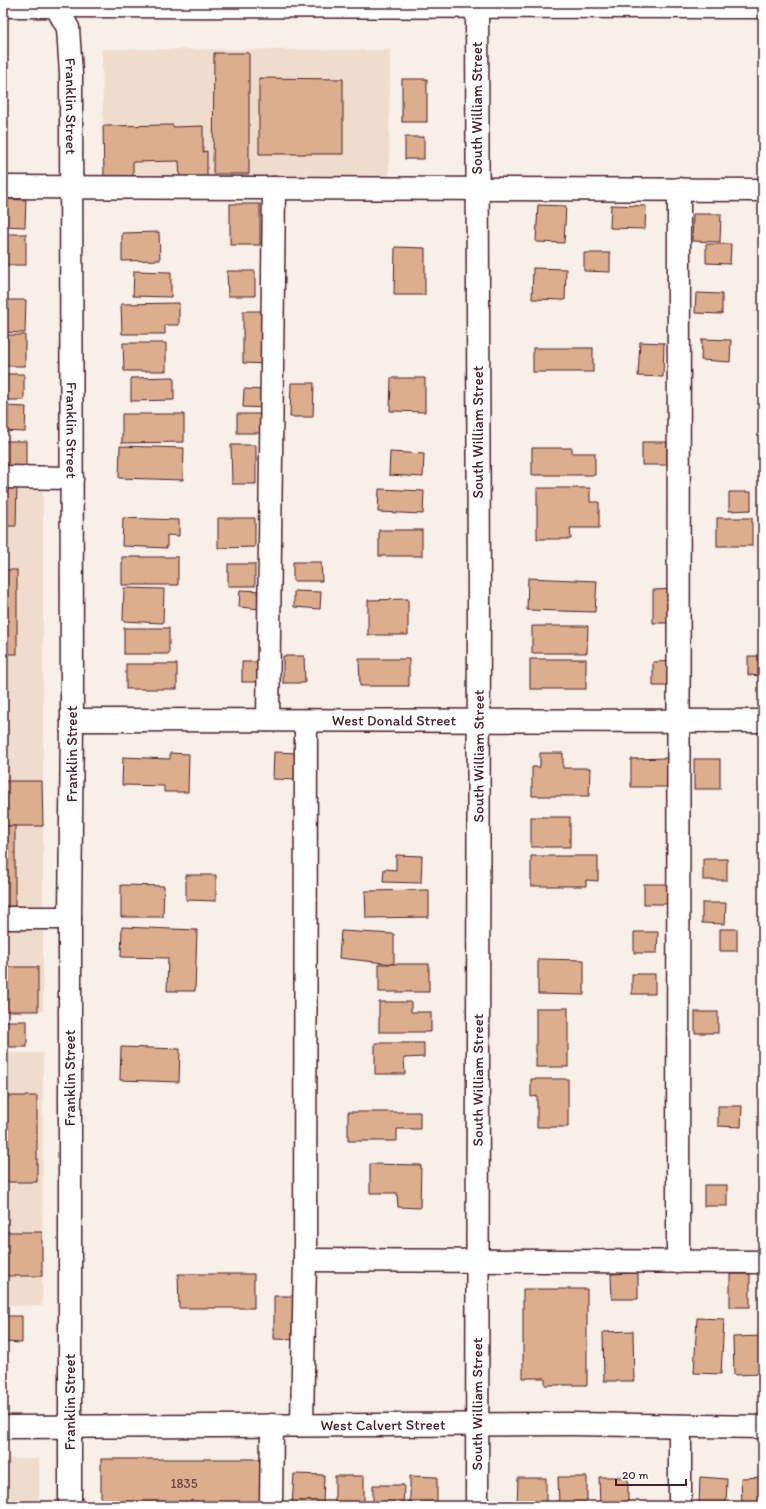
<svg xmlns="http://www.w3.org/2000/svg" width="766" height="1509" font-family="Itim,sans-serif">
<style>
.built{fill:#f0dccd}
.building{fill:#dcae8e;stroke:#4a1f2b}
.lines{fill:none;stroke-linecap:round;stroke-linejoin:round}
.minor-casing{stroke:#4a1f2b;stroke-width:25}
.minor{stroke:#fff;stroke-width:22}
.labels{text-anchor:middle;stroke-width:3;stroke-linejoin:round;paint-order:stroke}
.number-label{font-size:13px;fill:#6e4344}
.street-label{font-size:15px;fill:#4a1f2b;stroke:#fff}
</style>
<rect width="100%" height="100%" fill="#f8efe8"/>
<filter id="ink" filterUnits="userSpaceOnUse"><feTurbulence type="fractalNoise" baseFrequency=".025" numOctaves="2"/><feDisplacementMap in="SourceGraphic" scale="8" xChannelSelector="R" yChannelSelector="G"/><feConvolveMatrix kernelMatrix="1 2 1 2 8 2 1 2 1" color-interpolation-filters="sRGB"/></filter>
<g filter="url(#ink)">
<g class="built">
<polygon points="102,49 390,50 389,178 104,180"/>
<rect x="3" y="483" width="40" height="528"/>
<polygon points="3,1053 43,1053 42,1306 3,1305"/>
<rect x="3" y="1459" width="36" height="47"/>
</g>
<g class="building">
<polygon points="214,53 249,53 249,174 213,174"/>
<polygon points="259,78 343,79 343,154 259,154"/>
<rect x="402" y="79" width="25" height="43"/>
<polygon points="173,125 173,127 203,126 203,152 207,151 207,180 180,181 179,161 133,162 133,176 104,177 103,126"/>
<rect x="405" y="137" width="19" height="22"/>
<polygon points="3,199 26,200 25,227 3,226"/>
<rect x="230" y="204" width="30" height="41"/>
<polygon points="538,205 566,206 564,243 536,242"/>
<polygon points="611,205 646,206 645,229 610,228"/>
<polygon points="693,214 721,214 720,242 692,241"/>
<polygon points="159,232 160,260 122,261 122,233"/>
<rect x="3" y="234" width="23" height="31"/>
<polygon points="706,244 731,244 730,264 706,263"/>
<polygon points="395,247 425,248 425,295 394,295"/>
<polygon points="584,253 610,253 610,272 584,271"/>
<polygon points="533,268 566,269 565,300 532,299"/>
<polygon points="134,271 171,272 171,297 133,296"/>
<polygon points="227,271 255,271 255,296 228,296"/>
<polygon points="696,293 722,294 722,314 695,313"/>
<polygon points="3,300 26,300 25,333 3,332"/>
<polygon points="179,303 179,325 165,325 165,334 122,334 121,304"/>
<polygon points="243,311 268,311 268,364 243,363"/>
<rect x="3" y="335" width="22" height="31"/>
<polygon points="702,339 731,340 730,362 701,360"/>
<polygon points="640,342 664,343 663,377 638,376"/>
<polygon points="123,343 166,343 166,371 124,371"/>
<rect x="533" y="348" width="60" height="24"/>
<rect x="3" y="374" width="21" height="26"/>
<polygon points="174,377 174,400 131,401 131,378"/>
<polygon points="391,378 425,378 425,412 390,411"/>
<polygon points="291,383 314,383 313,417 290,417"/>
<polygon points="244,389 266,390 266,408 243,407"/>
<polygon points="3,406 26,407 25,432 3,431"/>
<polygon points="122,414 184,414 184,442 122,443"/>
<rect x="237" y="414" width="25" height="19"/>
<rect x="3" y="441" width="23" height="29"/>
<rect x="642" y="442" width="25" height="23"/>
<polygon points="231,445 256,445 256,484 232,484"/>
<polygon points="120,446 184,448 183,480 119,478"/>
<polygon points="532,448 572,448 572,453 595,453 595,475 532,475"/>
<polygon points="390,452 424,454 423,477 389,475"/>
<polygon points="3,483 17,483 16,526 3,526"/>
<polygon points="537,488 590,488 590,502 599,502 599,528 570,528 571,539 537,539"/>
<polygon points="379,489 424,491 423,514 378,512"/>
<polygon points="729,492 751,492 751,510 729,511"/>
<polygon points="123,518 179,520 179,536 167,535 167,548 122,546"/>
<polygon points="218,518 255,518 255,547 218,548"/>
<rect x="717" y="518" width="35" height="28"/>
<rect x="379" y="530" width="43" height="26"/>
<rect x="122" y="557" width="56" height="28"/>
<polygon points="293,562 321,562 322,581 293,581"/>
<rect x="228" y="564" width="27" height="22"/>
<rect x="3" y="570" width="14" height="84"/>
<polygon points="528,578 597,581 595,612 527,610"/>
<polygon points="124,588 164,589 163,623 123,621"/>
<polygon points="677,589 677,623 653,623 653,590"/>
<polygon points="240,590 262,591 261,609 239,607"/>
<polygon points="294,591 321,592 320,609 294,607"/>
<polygon points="408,599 408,635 368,635 368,600"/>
<polygon points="532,626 588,626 587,653 532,653"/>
<rect x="124" y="628" width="45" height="26"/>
<polygon points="283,656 304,656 305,683 283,683"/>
<polygon points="748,656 763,656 763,676 748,675"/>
<polygon points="359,659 409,659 409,686 360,686"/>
<rect x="530" y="659" width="56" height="30"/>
<polygon points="675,661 675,686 653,686 653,662"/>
<rect x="242" y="662" width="16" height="20"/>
<rect x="126" y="664" width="51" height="25"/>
<polygon points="274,752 298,753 297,780 273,779"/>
<polygon points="170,753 189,754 188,792 164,792 164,786 122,785 123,757 170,759"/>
<polygon points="540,753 563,753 563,768 590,768 589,796 532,796 532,767 540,767"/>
<polygon points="667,758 667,787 631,787 631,759"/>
<rect x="694" y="759" width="26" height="30"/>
<polygon points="3,781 42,781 43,826 3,826"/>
<rect x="531" y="817" width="39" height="30"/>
<rect x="3" y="826" width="12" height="85"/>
<polygon points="396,855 422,856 421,883 383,882 384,869 396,870"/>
<polygon points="531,856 598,856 598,881 586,880 586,886 531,886"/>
<rect x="703" y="859" width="24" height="21"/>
<polygon points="186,875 216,875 216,901 186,900"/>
<rect x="644" y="884" width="24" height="20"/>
<polygon points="121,885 164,886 163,917 121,917"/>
<polygon points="429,890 429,917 366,918 365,891"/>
<polygon points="702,903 726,903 725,924 702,923"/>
<polygon points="122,927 197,930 195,991 167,991 168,958 121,957"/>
<rect x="720" y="929" width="17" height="22"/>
<polygon points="341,931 394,934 394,964 339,958"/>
<polygon points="634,932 658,932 657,953 634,953"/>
<polygon points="538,959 584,960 584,995 538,994"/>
<rect x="379" y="964" width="50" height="28"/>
<rect x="3" y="967" width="35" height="44"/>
<rect x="632" y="974" width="23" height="20"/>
<polygon points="379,1002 411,1002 411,1012 431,1012 431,1032 379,1032"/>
<rect x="536" y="1008" width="32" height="59"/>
<rect x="695" y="1012" width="23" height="21"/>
<rect x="3" y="1021" width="24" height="26"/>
<polygon points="375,1043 424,1043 424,1057 404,1058 405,1074 375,1074"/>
<polygon points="121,1047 180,1049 179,1082 120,1080"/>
<polygon points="531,1079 568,1079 568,1127 537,1127 537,1096 531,1097"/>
<rect x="3" y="1096" width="34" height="86"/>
<polygon points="718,1106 742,1106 741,1127 718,1126"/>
<polygon points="348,1112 420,1112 420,1129 397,1129 397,1141 348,1141"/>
<polygon points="370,1164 421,1165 420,1208 398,1207 397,1193 370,1193"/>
<rect x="704" y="1185" width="23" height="21"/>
<rect x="3" y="1232" width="39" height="44"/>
<polygon points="638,1273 638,1299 612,1299 611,1274"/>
<polygon points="178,1274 254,1274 254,1308 179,1308"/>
<rect x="730" y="1274" width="20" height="33"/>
<polygon points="523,1289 587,1289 587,1385 545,1385 545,1378 523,1378"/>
<polygon points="274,1296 296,1296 296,1340 274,1339"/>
<polygon points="3,1316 22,1316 22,1343 3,1342"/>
<polygon points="697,1318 724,1319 721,1374 694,1373"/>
<polygon points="633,1331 634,1381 604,1381 603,1332"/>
<polygon points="763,1336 763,1374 734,1375 733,1337"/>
<rect x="101" y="1459" width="165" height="47"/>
<polygon points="294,1474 324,1475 323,1506 292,1506"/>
<rect x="335" y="1476" width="29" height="30"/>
<polygon points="410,1476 437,1477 437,1506 410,1506"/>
<polygon points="558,1477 587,1477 587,1506 559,1506"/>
<polygon points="599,1477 628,1477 628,1506 600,1506"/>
<polygon points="700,1477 727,1479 726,1506 699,1506"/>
<polygon points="763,1477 763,1506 742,1506 741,1478"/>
<polygon points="518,1478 546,1478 546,1506 517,1506"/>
<polygon points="373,1485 404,1485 403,1506 373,1506"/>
</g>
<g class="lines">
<defs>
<g id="minor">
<path id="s1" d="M54,3L68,28L71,74L72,720L70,918V1506"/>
<polyline points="3,6 763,7"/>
<polyline points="3,187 763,190"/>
<polyline points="3,477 72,478"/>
<path id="s2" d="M72,720L763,721"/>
<polyline points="268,720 274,188"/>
<polyline points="3,918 70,918"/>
<polyline points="305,1260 763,1262"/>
<polyline points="678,1262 679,189"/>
<polyline points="302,1425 305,1260 306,721"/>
<path id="s3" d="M3,1427L572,1424L763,1427"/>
<polyline points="271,1506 272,1425"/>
<path id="s4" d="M477,1506L479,598L477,6"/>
<polyline points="680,1506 680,1426"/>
</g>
</defs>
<use href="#minor" class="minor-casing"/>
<use href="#minor" class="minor"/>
</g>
</g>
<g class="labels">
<g class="number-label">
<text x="184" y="1488">1835</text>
</g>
<g class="street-label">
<text dy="5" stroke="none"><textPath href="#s1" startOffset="107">Franklin Street</textPath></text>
<text transform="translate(477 108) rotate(-90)" y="5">South William Street</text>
<text dy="5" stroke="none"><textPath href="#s1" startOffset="431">Franklin Street</textPath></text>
<text transform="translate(478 432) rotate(-90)" y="5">South William Street</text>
<text dy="5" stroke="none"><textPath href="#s2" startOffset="322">West Donald Street</textPath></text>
<text transform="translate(72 754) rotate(-90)" y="5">Franklin Street</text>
<text dy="5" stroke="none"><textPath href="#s4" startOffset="750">South William Street</textPath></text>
<text transform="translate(70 1078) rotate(-90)" y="5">Franklin Street</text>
<text dy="5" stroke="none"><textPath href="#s4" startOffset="426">South William Street</textPath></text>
<text transform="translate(70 1402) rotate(-90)" y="5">Franklin Street</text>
<text dy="5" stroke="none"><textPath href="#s4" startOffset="102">South William Street</textPath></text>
<text dy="5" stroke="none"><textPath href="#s3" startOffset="380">West Calvert Street</textPath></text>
</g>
</g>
<rect width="766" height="1509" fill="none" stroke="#fff" stroke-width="16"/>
<rect x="8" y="8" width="750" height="1493" fill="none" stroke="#4a1f2b" stroke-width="1.5" filter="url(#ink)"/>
<path d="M616 1479v6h70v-6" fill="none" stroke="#4a1f2b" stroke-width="2"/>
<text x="622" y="1479" font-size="12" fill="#4a1f2b" stroke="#ffffff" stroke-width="3" paint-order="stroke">20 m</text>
</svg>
